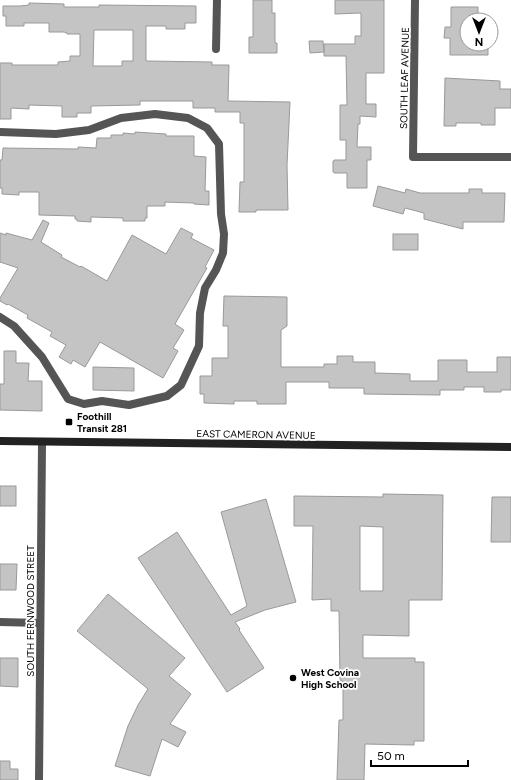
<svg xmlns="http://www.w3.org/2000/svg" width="511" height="780" font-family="Figtree,sans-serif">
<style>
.building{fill:#c4c4c4;stroke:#999;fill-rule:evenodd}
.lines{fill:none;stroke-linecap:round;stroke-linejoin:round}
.street{stroke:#555;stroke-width:8}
.secondary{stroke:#222;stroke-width:8}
.poi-dot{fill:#000;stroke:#fff;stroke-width:1.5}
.labels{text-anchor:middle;stroke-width:3.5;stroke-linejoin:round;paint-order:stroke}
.street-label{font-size:10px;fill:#000;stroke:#fff}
.poi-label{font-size:10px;font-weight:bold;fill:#000;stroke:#fff;text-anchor:start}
</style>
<rect width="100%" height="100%" fill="#fff"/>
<g class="building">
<polygon points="253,0 272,0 272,13 275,13 275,43 277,43 277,53 249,53 249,37 253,37"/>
<polygon points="335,0 384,0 384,73 366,73 366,104 376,104 376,117 360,116 360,124 358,124 357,147 371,147 371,160 367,160 367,188 347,188 347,173 334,173 334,172 333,172 333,161 334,161 334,160 346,160 346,140 340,140 340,105 347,105 346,56 324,56 324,44 355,44 355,36 361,36 361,13 335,14"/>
<path d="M29,3L64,4V7H99V5L196,6V23H185V29H166V26H146V61L212,62V65H229L228,101L290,102L287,165L288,210H256V212H239L240,182H244V123H240V112H215V108H193V101H140V105L91,106V113H77V117H62V106L29,105V109L11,108V119H0V63H12V65H58V62L70,61V56H80V34H67V33L64,32H49V23H24V26H6V16H3V6H20L29,5ZM94,30H133V61H122V66H93Z"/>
<polygon points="451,7 478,7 478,20 467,20 467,44 488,44 488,55 450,55 450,38 444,38 445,27 451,27"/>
<polygon points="309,41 323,41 324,52 310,53"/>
<polygon points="445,78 500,81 500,89 511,89 511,108 495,108 495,125 481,125 481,123 456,123 456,126 444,126"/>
<polygon points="135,132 166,134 166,136 194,136 194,156 206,157 205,191 209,191 209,205 194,204 194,203 165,202 165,206 147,206 147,218 145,218 145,221 123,221 123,218 91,217 91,222 77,221 77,219 75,219 75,216 39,215 39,192 19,192 19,195 2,194 2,188 0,188 0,160 2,160 3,148 78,149 78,147 96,148 97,138 111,138 111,135 123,135 123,133 135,134"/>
<polygon points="378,186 405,193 406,189 420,193 469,193 469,189 482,189 482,193 505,193 504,222 463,222 463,229 424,219 424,213 405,208 403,214 373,206"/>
<polygon points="43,220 49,223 41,242 62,255 61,257 80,267 81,266 107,281 132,235 166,254 181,228 193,234 191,238 214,250 205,267 207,268 175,324 184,330 173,348 178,351 163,378 100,342 85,367 73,360 71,364 59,357 66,345 50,336 52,332 27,318 28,315 8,304 7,305 0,301 0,298 18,268 0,262 0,233 6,235 6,233 32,240"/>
<rect x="393" y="234" width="25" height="16"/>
<polygon points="224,296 287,297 287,326 281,330 281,367 324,367 324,364 337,364 337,356 353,356 353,362 375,362 375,373 410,374 410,381 438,381 438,360 467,360 467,372 497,372 497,357 511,357 511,390 501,390 501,392 484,392 484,387 464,387 464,390 440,390 440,395 364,394 364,388 329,388 329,382 286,382 286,404 257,404 257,401 234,401 234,404 204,403 204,394 200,394 200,376 212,376 212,358 228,358 228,326 223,326"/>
<polygon points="4,351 16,351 16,363 29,363 28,381 42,381 42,411 0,410 0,384 4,384"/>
<polygon points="93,367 134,368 134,391 93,390"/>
<rect x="0" y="486" width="16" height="20"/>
<path d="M383,494L443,495L442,600H409V636L363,635V658H415V662H424V741H414V745L365,744L364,780H337L339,720H343V681H340L339,611H331V599L312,600L313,526H294V496L383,497ZM360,526L383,527V591H360Z"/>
<polygon points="492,497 511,497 511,542 491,542"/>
<polygon points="266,499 296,602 265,610 235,622 240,629 239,630 264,668 227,692 138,558 177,532 231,615 247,606 221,512"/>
<polygon points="0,564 17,564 16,590 0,590"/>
<polygon points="108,594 185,658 169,676 191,694 170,724 186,732 178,747 162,739 150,776 115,766 128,726 138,705 148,689 77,631"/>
<polygon points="0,658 18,658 18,687 0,686"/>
<polygon points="0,761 10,761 10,769 18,769 18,780 0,780"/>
</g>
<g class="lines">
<g class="street">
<polyline points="415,0 413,157 511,157"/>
<polyline points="216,49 217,0"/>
<polyline points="0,132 56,134 89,130 121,118 155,114 188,118 207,128 219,144 221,214 224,234 223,253 216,270 205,288 200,313 199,346 181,385 167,396 129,405 102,401 84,404 68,399 42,357 14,326 0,317"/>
<polyline points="0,622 40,623"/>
<polyline points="39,780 42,443"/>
</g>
<polyline class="secondary" points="0,441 511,447"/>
</g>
<g class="poi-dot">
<rect x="65" y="418" width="8" height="8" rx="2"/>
<circle cx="293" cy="678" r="4"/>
</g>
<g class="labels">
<g class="street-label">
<text transform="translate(404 78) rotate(-89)" y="4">SOUTH LEAF AVENUE</text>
<text transform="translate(256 434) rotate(1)" y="4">EAST CAMERON AVENUE</text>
<text transform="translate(30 611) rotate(-90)" y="4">SOUTH FERNWOOD STREET</text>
</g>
<g class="poi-label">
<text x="77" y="420">Foothill<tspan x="77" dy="12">Transit 281</tspan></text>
<text x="301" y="676">West Covina<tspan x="301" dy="12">High School</tspan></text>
</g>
</g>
<g transform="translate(479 32) rotate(180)"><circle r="19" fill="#ffffff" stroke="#999999"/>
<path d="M0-3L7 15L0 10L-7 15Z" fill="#000000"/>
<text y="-6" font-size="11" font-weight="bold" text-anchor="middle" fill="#000000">N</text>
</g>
<path d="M371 760v6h97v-6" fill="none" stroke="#000000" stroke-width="2"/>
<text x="377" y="760" font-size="12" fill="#000000" stroke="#ffffff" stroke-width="3" paint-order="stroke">50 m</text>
</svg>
